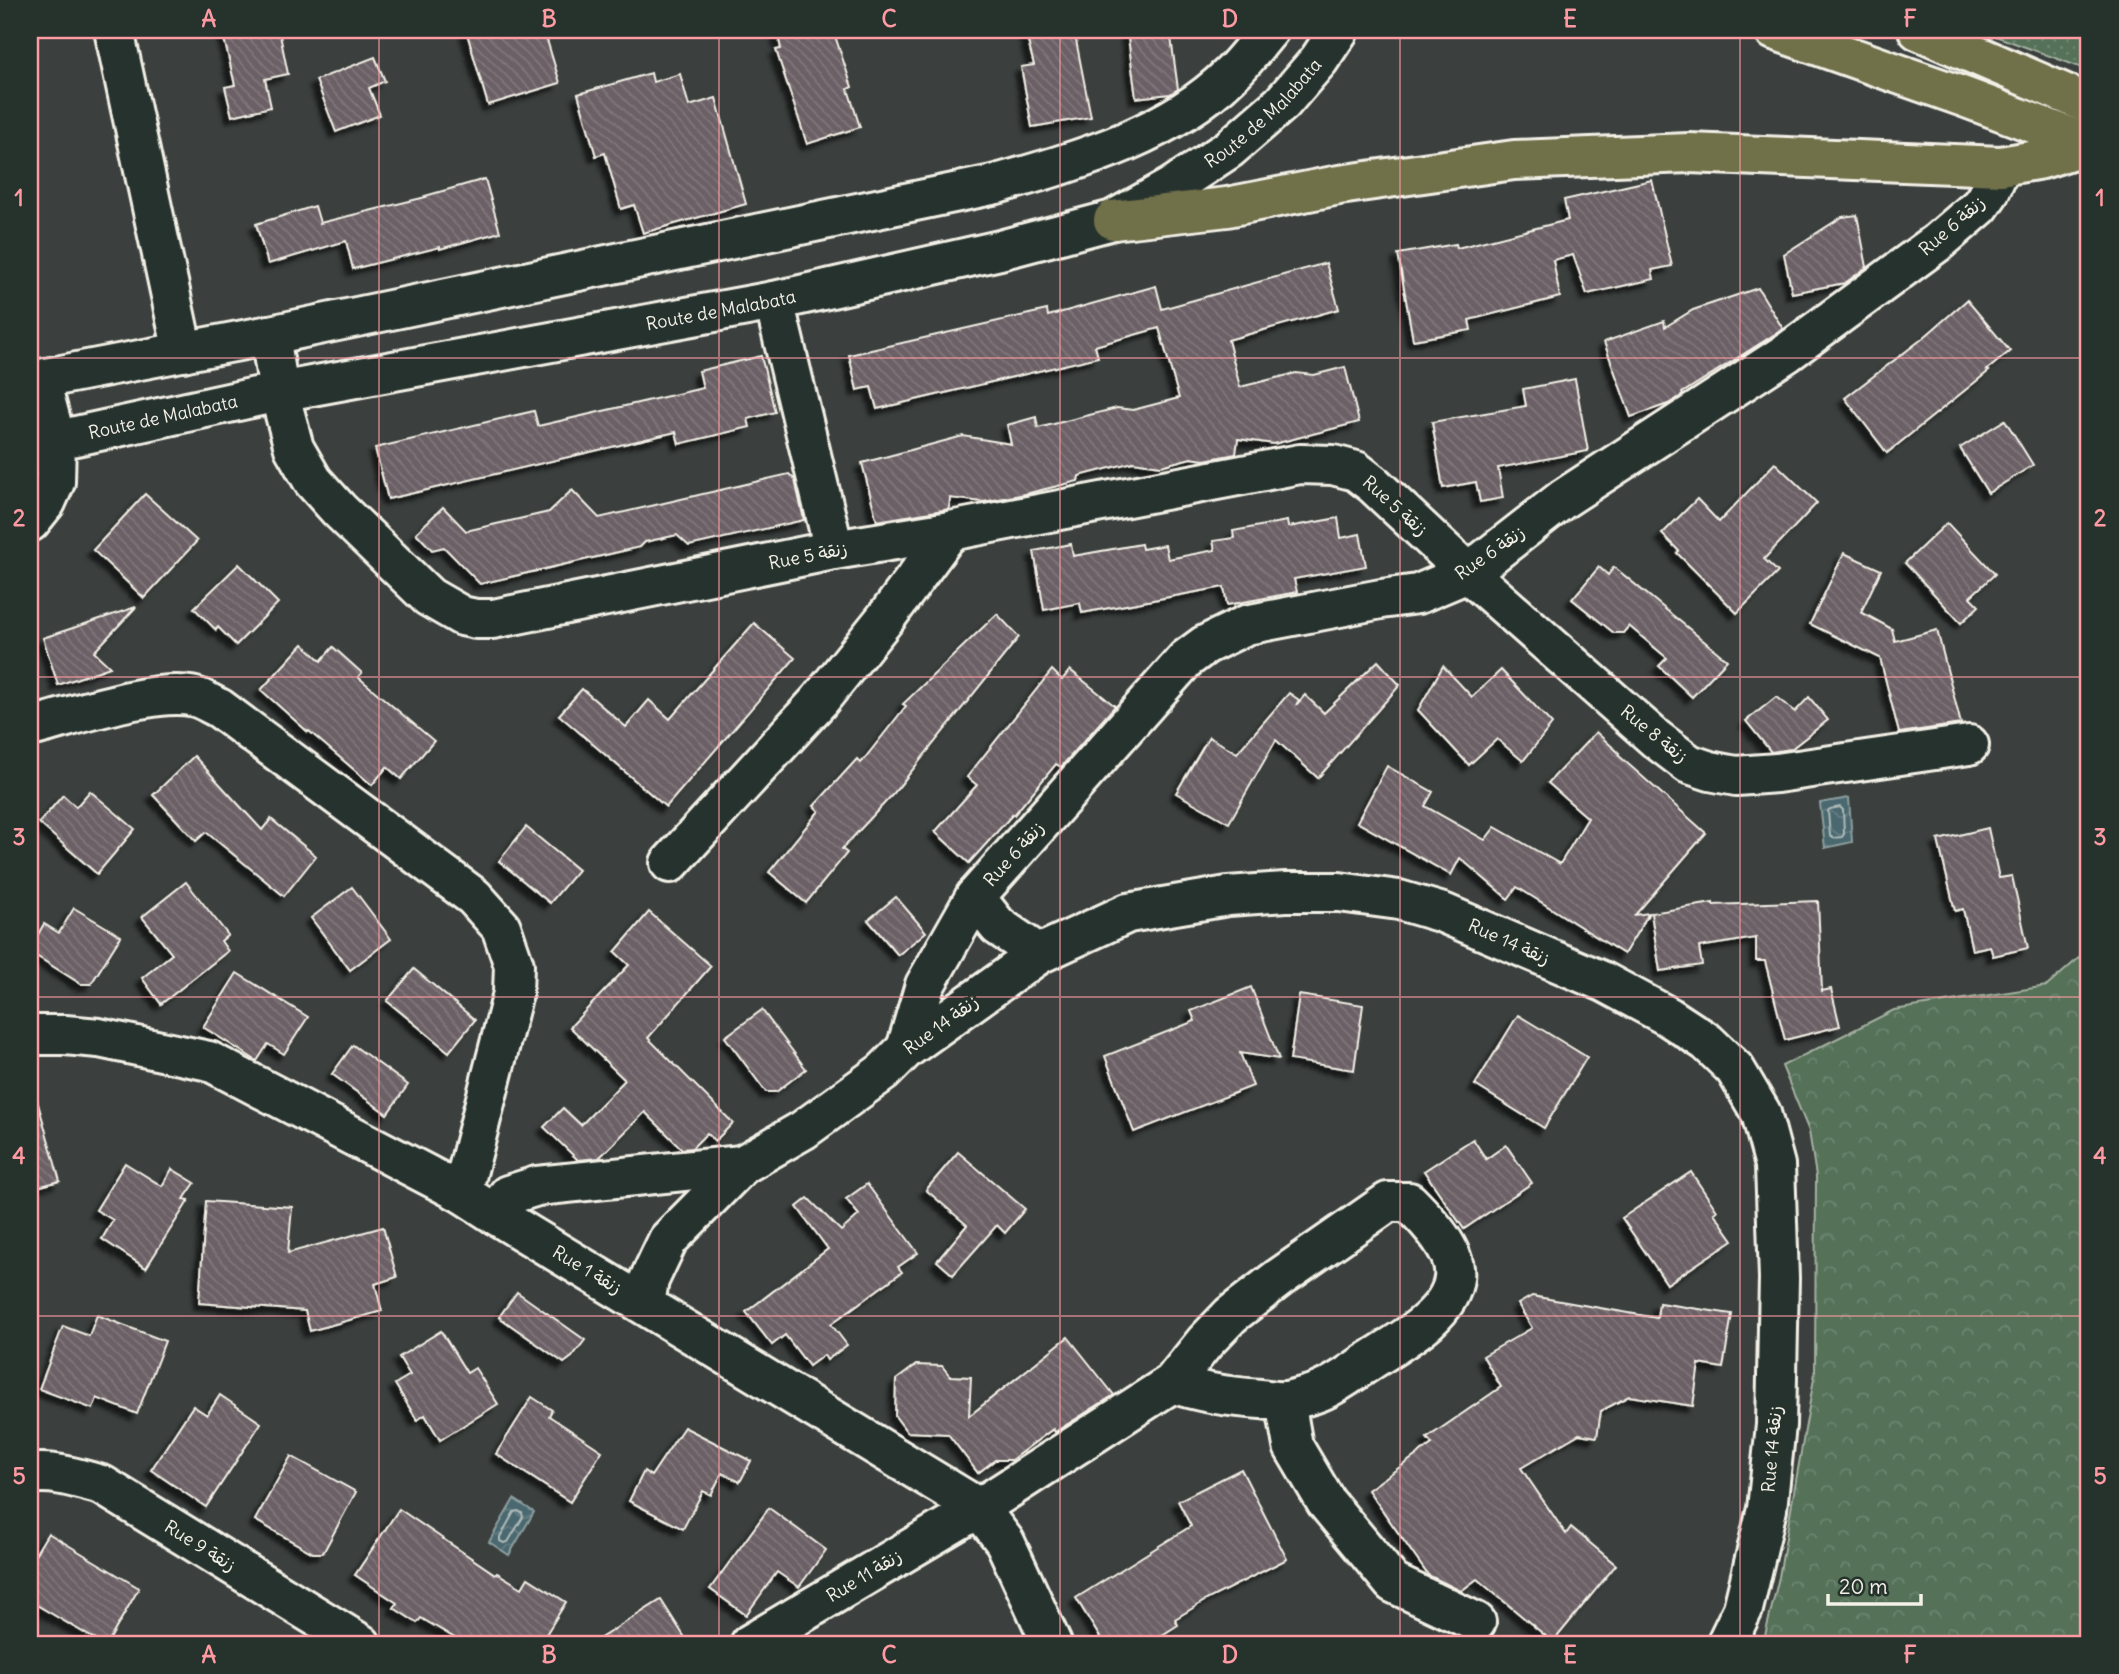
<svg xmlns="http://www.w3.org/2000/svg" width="2119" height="1674" font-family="Delius,'Playpen Sans Arabic',sans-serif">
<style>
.grass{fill:url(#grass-dots);stroke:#a4b1a0;stroke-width:2}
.forest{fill:url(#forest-crowns);stroke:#a4b1a0;stroke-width:2}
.water{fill:url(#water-waves);stroke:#8d9e9f;stroke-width:2}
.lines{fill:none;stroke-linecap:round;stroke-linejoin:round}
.shore{stroke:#b0bab8;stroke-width:2}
.building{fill:url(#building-back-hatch);stroke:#f4f1e8;stroke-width:2;filter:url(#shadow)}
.minor-casing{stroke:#f4f1e8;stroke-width:44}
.major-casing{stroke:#f4f1e8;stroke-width:44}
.minor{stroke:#26332d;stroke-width:38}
.major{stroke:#6f704a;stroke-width:38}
.grid{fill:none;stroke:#ff9aa2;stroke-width:2;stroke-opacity:0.55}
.labels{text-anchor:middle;stroke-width:7;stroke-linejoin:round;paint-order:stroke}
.street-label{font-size:18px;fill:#f4f1e8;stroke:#26332d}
.neatline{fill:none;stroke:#ff9aa2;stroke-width:2.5}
.grid-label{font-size:23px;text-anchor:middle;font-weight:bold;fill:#ff9aa2}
</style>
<defs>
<pattern id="grass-dots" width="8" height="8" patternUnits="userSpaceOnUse" patternTransform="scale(1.75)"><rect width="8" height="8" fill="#547158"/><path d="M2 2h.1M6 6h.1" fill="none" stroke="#6d8670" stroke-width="1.8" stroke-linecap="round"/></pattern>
<pattern id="forest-crowns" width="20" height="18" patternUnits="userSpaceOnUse" patternTransform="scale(1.75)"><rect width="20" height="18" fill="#547158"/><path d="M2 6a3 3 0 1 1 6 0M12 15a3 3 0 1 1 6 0" fill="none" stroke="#6d8670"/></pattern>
<pattern id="water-waves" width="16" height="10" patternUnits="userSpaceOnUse" patternTransform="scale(1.75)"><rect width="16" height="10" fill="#49676f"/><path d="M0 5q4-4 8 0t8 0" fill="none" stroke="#647d84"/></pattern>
<pattern id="building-back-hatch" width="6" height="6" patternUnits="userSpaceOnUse" patternTransform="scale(1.75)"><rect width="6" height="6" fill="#6b6065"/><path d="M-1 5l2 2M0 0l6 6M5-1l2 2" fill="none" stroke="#81777b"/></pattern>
<filter id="shadow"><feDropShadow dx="-6" dy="6" stdDeviation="2" flood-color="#0009"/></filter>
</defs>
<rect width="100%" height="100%" fill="#3b403e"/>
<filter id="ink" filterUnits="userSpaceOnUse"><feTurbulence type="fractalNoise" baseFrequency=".0143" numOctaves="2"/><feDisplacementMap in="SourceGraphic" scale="14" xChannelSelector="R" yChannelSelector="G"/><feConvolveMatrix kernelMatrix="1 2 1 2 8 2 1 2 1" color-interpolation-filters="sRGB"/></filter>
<g filter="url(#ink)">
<polygon class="grass" points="1979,30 2089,30 2088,70"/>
<polygon class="forest" points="2089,949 2089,1644 1763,1644 1779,1577 1815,1373 1816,1176 1809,1131 1782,1066 1894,1010 2047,986"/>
<g class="water">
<polygon points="1849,798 1852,842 1825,848 1820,803"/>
<polygon points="514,1499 534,1512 509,1555 489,1542"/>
</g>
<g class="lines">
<g class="shore">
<polygon points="1840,807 1843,810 1844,834 1842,837 1833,838 1830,836 1828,811 1830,809"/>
<polygon points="518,1511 522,1513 523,1517 508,1542 504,1543 500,1541 500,1537 514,1512"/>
</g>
</g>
<g class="building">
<polygon points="222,30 279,30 288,74 265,79 271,107 232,116 225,87 235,85"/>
<polygon points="466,30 544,30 560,83 488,105"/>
<polygon points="777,30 833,30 852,87 848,89 860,127 807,144 776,50 781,49"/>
<polygon points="1025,30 1074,30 1091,117 1032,127 1021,67 1034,65"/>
<polygon points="1127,30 1170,30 1178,89 1170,94 1136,98"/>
<polygon points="375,57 385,81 369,88 380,115 336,132 316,80"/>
<polygon points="651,73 653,82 680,74 689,106 716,98 746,204 643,233 634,205 621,209 605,153 596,156 578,94"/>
<polygon points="485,179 500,232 440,249 440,247 353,269 346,241 268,264 256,224 315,206 320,223 426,197 425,196"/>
<polygon points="1652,180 1672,266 1652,270 1654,279 1587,294 1573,255 1553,260 1560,297 1469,320 1471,330 1413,340 1398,254 1456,244 1457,248 1568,220 1564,200"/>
<polygon points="1857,215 1867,267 1845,283 1792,293 1784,254 1842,217"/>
<polygon points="1326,263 1339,309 1228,340 1240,387 1296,373 1314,375 1345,367 1359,422 1274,444 1238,439 1236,454 1204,460 1191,458 1161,466 1133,462 1079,476 1078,481 1025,494 983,502 950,498 949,509 877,521 862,463 963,436 1011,444 1007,425 1036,417 1038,428 1117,408 1133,410 1179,398 1159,328 1095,346 1098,357 877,409 871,387 857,390 849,355 1047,310 1048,316 1156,286 1162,309"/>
<polygon points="1758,288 1783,329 1682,393 1683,395 1668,404 1631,417 1604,342 1664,321 1665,327 1693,310"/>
<polygon points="1967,300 2010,351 1987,370 1989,371 1887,453 1845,398 1922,339"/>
<polygon points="761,356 775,412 748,419 750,427 679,444 676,432 388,499 375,448 534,411 538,426 703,388 699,371"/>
<polygon points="1575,379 1588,451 1498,468 1503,498 1480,502 1476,482 1443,488 1432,422 1526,406 1523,389"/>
<polygon points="2005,420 2033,465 1988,493 1960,448"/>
<polygon points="1775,463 1817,503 1764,559 1778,572 1737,613 1677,553 1679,551 1662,534 1697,499 1719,522"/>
<polygon points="789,474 795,480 804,520 689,546 677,535 645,542 640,547 480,584 444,547 432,550 416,533 443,507 466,531 549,512 572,490 599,518"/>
<polygon points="145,494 197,541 144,598 93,550"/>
<polygon points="1338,518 1341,538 1360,534 1366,566 1294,579 1297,592 1227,605 1224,587 1082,613 1080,603 1044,610 1034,551 1071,544 1073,556 1141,544 1142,549 1165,545 1168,559 1215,550 1213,541 1234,538 1233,531 1287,521 1288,527"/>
<polygon points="1947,523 1995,574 1970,597 1979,606 1961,623 1905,563"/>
<polygon points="1844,553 1881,570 1861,612 1892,629 1895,641 1937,630 1961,724 1899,733 1880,658 1810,624"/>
<polygon points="239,564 278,603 236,645 218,627 216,630 194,608"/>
<polygon points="1599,567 1608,575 1614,567 1727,660 1692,697 1659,666 1667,658 1629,626 1623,633 1614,633 1572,599"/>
<polygon points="136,607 94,652 110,667 58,685 43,638"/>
<polygon points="997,614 1019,637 894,793 842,849 847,853 806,903 769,872 819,811 814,806 857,759 861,763 906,706 903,704"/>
<polygon points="754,623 795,658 666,807 559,715 582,689 626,727 649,700 670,719"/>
<polygon points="303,644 321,661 333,647 362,673 358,677 434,741 401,779 387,767 372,785 309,731 308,732 261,690"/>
<polygon points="1378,661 1400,685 1318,778 1276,740 1229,823 1176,793 1209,737 1237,753 1289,693 1299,700 1296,705 1305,695 1324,713"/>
<polygon points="1443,666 1472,697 1501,670 1552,724 1523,761 1497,739 1469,765 1418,710"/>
<polygon points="1052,670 1062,680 1070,670 1115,706 1061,767 1056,764 1014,815 1013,814 969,863 935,832 977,785 967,777"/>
<polygon points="1776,697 1795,712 1809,697 1828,720 1791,749 1771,752 1746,721"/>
<polygon points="1596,732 1619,753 1618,755 1706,833 1635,915 1649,913 1624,954 1517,887 1508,899 1460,858 1451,875 1357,822 1387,766 1433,792 1425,806 1485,840 1495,827 1560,864 1588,818 1548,783"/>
<polygon points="194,756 262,830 271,819 316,856 284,896 206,832 196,841 153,795"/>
<polygon points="90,791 135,829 97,874 39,823 63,795 76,807"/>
<polygon points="526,827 578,870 550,903 499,861"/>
<polygon points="1988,828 1999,878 2012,876 2028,948 1993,956 1990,946 1972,950 1963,909 1955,911 1938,840"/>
<polygon points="186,882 228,935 221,941 228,951 161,1004 142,978 172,954 142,917"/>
<polygon points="352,887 391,939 350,970 311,918"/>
<polygon points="896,897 926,932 898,955 868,920"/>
<polygon points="1818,901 1822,991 1831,989 1840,1026 1785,1040 1765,961 1756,961 1756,938 1699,947 1702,965 1660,971 1651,913 1713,903 1713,905"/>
<polygon points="74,908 121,936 91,984 81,984 30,952 30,948 44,924 59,933"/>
<polygon points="649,912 711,966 648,1038 733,1123 715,1141 707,1133 692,1148 682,1149 645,1112 599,1158 578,1160 544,1127 563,1108 581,1125 625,1080 570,1027 629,965 615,952"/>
<polygon points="414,969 475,1020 449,1052 387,1001"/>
<polygon points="237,973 308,1017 284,1054 268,1044 257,1061 203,1027"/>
<polygon points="1251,987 1279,1059 1240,1053 1253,1086 1134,1132 1105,1056 1195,1021 1191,1011"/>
<polygon points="1299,995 1363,1005 1354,1070 1290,1060"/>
<polygon points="762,1010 806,1069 776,1092 766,1092 725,1037"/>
<polygon points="1518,1015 1587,1057 1544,1128 1475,1085"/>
<polygon points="353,1045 408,1085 387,1114 332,1074"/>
<polygon points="37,1100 60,1181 30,1189 30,1101"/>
<polygon points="1473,1139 1486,1159 1506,1145 1532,1183 1464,1229 1424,1171"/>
<polygon points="958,1152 1025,1209 1005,1233 997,1225 953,1275 937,1261 967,1225 926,1190"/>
<polygon points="125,1163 162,1186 172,1169 195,1183 184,1199 189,1200 146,1268 102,1239 113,1220 96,1210"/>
<polygon points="1691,1172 1717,1211 1714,1213 1733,1240 1667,1284 1622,1218"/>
<polygon points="867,1184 918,1253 898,1267 902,1272 831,1324 847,1345 827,1360 824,1355 809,1366 785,1335 772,1345 746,1312 828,1249 797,1207 808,1198 841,1231 859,1215 846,1199"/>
<polygon points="206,1201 292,1207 288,1253 383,1227 397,1277 375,1284 382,1311 310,1331 305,1311 199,1303"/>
<polygon points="517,1292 585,1340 572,1357 564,1363 499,1317"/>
<polygon points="1532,1296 1657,1318 1659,1303 1732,1314 1723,1368 1699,1364 1693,1406 1629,1396 1601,1411 1597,1437 1579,1434 1521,1468 1566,1534 1571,1527 1616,1565 1553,1642 1477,1579 1461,1591 1428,1575 1368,1490 1432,1444 1427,1438 1501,1387 1483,1356 1532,1328 1518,1304"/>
<polygon points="97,1315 165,1341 137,1414 97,1398 93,1409 39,1389 63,1326 89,1336"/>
<polygon points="441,1331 467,1373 475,1368 498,1404 440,1440 425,1415 417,1420 395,1384 410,1375 399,1357"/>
<polygon points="1068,1337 1114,1395 1055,1432 1053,1429 1011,1460 995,1460 978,1473 948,1434 907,1432 895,1416 896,1380 916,1365 942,1366 950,1376 971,1377 969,1416"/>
<polygon points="220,1395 261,1423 206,1507 151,1470 193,1406 207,1415"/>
<polygon points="532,1397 552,1410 549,1416 602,1451 570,1502 496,1454"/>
<polygon points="684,1427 751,1461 740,1482 722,1473 711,1495 703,1491 683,1529 629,1501 644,1471 651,1476"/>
<polygon points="291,1456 356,1492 323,1553 313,1553 255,1520"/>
<polygon points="1241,1469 1287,1559 1206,1600 1175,1619 1178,1625 1148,1644 1104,1644 1076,1598 1191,1526 1178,1501"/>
<polygon points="769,1508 826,1550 799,1587 777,1572 746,1615 710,1589"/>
<polygon points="399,1509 495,1574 497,1573 522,1588 528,1578 566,1602 540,1644 465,1644 421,1618 417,1623 394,1608 397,1603 355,1575"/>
<polygon points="48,1533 139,1588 107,1644 103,1644 30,1601 30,1563"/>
<polygon points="661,1600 689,1644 591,1644"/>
</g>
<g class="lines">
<defs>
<g id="minor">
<polyline points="114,30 183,352"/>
<polyline points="774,301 834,550"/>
<polyline points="270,335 279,392 294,448 313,481 339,510 429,597 462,616 476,619 493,619 834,550 950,531 1300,464 1333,465 1356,471 1374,485 1468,573 1656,739 1689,764 1710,771 1736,776 1777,773 1969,745"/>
<path d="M30,381L270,335L997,184C1079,160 1168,136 1230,75C1244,62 1256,45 1269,30"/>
<path id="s1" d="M30,446L279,392L774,301L1000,250L1113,220L1170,188L1229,149L1282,103L1319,60L1339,30"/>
<polyline points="30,522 46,502 55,482 56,440 40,380"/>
<path d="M30,727C71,717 156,687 195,697C203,699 212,705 219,708L474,897L501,927L514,965L513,993L462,1193"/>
<polyline points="670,863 819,701 888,615 950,531"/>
<polyline points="975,897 998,926 1039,954"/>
<polyline points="30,1035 65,1035 99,1038 209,1061 462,1193 496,1215 979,1508 1005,1542 1052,1644"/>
<polyline points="906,1049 925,985 975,897 1186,659 1205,645 1246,625 1381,599 1418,594 1468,573 1563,499 1788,352 1938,242 1980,206 1989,193 2001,166"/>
<polyline points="496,1215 508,1195 537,1186 742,1165"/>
<polyline points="645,1304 649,1280 668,1240 742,1165 803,1130 883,1072 906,1049 1039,954 1128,913 1228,896 1286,892 1339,892 1399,900 1443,913 1604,982 1669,1017 1707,1042 1735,1069 1761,1113 1775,1165 1779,1278 1776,1425 1767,1509 1743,1609 1726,1644"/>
<polyline points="1285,1401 1293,1446 1326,1502 1393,1583 1476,1622"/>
<path d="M30,1474C54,1470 79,1479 102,1485L361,1644"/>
<path d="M750,1644L979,1508L1172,1383L1205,1342L1231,1315L1279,1278L1388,1202H1409C1427,1220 1458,1251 1454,1278C1450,1316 1397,1343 1368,1362C1354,1371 1339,1383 1323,1390C1313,1395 1298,1398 1287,1401C1279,1402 1269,1400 1261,1399C1230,1397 1201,1393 1172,1383"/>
</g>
<g id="major">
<polyline points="1774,30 1964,97 2089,144"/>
<polyline points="1918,30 2089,104"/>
<polyline points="1113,220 1227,207 1339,185 1514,160 1689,153 2001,166 2042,159 2089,144"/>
</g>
</defs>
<use href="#minor" class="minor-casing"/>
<use href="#major" class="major-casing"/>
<use href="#minor" class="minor"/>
<use href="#major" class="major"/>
</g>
</g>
<path class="grid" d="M379,30V1644M719,30V1644M1060,30V1644M1400,30V1644M1740,30V1644M30,358H2089M30,677H2089M30,997H2089M30,1316H2089"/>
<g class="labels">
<g class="street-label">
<text dy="6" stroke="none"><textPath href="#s1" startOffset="1292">Route de Malabata</textPath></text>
<text transform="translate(1952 226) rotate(-41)" y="6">Rue 6 زنقة</text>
<text dy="6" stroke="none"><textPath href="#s1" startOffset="704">Route de Malabata</textPath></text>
<text dy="6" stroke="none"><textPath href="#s1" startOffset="136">Route de Malabata</textPath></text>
<text transform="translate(1395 506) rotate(42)" y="6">Rue 5 زنقة</text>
<text transform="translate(1490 553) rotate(-35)" y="6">Rue 6 زنقة</text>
<text transform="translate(808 556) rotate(-11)" y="6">Rue 5 زنقة</text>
<text transform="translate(1654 734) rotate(39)" y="6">Rue 8 زنقة</text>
<text transform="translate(1014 854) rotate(-48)" y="6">Rue 6 زنقة</text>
<text transform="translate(1509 942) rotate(24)" y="6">Rue 14 زنقة</text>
<text transform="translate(941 1025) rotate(-36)" y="6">Rue 14 زنقة</text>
<text transform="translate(587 1270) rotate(31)" y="6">Rue 1 زنقة</text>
<text transform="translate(1772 1449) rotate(-85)" y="6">Rue 14 زنقة</text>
<text transform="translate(200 1546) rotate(32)" y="6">Rue 9 زنقة</text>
<text transform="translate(864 1576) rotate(-31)" y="6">Rue 11 زنقة</text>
</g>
</g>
<rect width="2119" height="1674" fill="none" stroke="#26332d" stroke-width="77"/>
<path d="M1828 1594v10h93v-10" fill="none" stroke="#f4f1e8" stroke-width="3.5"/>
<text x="1839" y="1594" font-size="21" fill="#f4f1e8" stroke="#26332d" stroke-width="5" paint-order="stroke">20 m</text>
<rect x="38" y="38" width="2042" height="1598" class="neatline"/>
<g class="grid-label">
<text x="209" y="27">A</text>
<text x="549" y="27">B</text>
<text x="889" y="27">C</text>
<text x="1230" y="27">D</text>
<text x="1570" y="27">E</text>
<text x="1910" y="27">F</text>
<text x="19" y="206">1</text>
<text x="2100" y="206">1</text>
<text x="19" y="526">2</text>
<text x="2100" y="526">2</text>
<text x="19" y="845">3</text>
<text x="2100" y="845">3</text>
<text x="19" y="1164">4</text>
<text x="2100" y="1164">4</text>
<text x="19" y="1484">5</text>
<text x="2100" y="1484">5</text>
<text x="209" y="1663">A</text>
<text x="549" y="1663">B</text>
<text x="889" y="1663">C</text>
<text x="1230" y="1663">D</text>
<text x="1570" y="1663">E</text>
<text x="1910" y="1663">F</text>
</g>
</svg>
